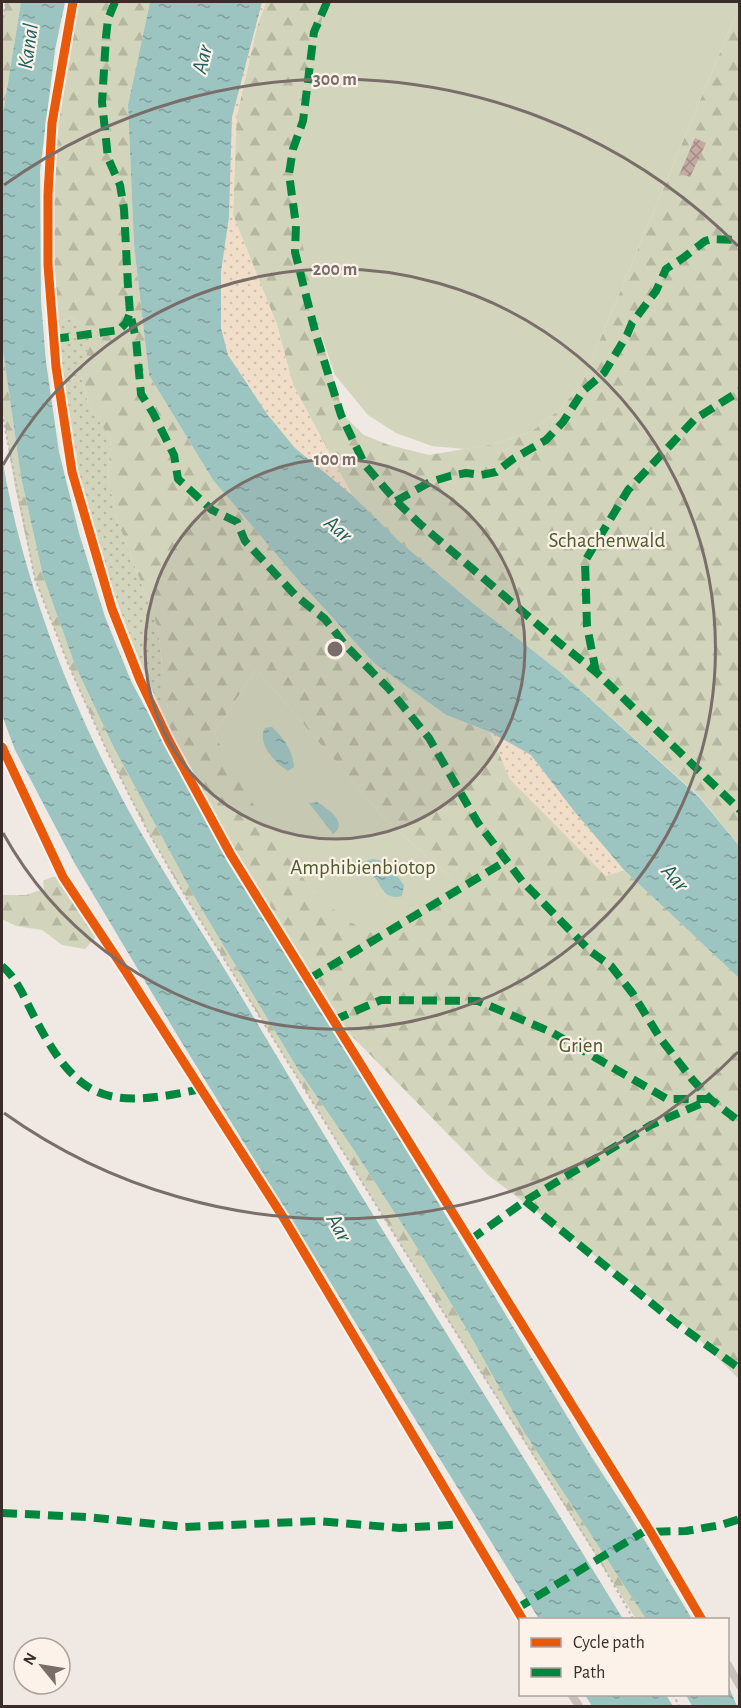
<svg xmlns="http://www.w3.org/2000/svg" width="741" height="1708" font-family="'Alegreya Sans',sans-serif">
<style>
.grass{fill:url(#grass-dots)}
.forest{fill:url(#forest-firs);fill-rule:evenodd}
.sand{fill:url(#sand-dots)}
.green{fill:#d2d5bb}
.water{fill:url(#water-ripples)}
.building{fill:url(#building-cross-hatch)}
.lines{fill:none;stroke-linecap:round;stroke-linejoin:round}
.path{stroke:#c1b8b3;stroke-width:2;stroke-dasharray:3 3;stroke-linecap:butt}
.service{stroke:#c8c0bb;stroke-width:8}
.quiet{stroke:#00873e;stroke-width:8;stroke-dasharray:15 8;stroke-linecap:butt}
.cycleway-casing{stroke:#fcf2ea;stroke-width:13}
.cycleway{stroke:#e8590c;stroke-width:9}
.ring{fill:none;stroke:#796e69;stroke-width:3}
.labels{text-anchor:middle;stroke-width:4.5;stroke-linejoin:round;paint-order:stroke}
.park-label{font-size:21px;fill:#4e5b2a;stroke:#fcf2ea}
.water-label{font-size:22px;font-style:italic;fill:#1a605e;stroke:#fcf2ea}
.centre{fill:#796e69;stroke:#fcf2ea;stroke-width:3}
.ring-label{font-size:18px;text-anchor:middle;font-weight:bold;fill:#796e69;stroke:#fcf2ea;stroke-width:4.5;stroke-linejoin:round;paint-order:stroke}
</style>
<defs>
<pattern id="grass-dots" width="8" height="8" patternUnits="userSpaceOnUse" patternTransform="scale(1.5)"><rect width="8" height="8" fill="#d2d5bb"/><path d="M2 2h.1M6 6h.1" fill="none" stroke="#b5b7a1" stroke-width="1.8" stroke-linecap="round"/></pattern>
<pattern id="forest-firs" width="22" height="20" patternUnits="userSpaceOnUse" patternTransform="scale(1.5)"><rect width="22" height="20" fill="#d2d5bb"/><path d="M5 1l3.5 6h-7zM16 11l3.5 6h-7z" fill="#b5b7a1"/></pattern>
<pattern id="sand-dots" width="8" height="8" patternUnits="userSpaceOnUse" patternTransform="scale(1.5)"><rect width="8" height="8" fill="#f1dec8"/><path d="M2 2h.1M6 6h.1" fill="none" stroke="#cfbfac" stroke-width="1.8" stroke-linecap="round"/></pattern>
<pattern id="water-ripples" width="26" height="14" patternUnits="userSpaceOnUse" patternTransform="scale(1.5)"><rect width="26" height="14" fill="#9cc4c0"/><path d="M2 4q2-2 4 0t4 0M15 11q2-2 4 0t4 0" fill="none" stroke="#809f9c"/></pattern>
<pattern id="building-cross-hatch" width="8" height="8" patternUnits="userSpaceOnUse" patternTransform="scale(1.5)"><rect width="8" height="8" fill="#c5a9a3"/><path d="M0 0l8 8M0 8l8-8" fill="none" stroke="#a18a85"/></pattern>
</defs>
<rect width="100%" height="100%" fill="#efe8e3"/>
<path class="grass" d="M72,317L93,332L81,376L88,403L111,440L108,477L117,519L158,628L163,674V716C130,640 100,563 81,483C69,431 63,377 56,324Z"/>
<g class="forest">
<polygon points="6,2 21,2 2,120 2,24"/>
<path d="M77,2H150L128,105L134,245L149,375L213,480L299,581L374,663L446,715L490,732L510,779L606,876L624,870L739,978V1379L676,1317L488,1175L338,1022L235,853L174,742L163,716V674L158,628L117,519L108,477L111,440L88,403L81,375L93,332L72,317L56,324L52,265L54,123ZM256,669L383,817L451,878L318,897C278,846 246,791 214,734Z"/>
<polygon points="266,2 327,2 298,111 320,331 344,416 364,435 389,445 429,455 499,443 532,431 560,409 582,383 739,7 739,846 699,796 559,671 475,605 399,541 352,495 293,385 277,325 233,215 236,119 257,27"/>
<polygon points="2,344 21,477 43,576 75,665 114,748 195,898 299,1071 354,1150 411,1238 469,1333 524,1432 646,1619 636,1619 399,1242 187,899 146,828 107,751 69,666 35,579 15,487 2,407"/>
<polygon points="52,877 63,877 96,937 85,949 62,945 42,930 16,926 2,919 3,895 26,895 44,889 43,881"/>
</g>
<g class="sand">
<polygon points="262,2 266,2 257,27 237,113 233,215 277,325 293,385 352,495 295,448 267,414 228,355 221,328 221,272 229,217 232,117"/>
<polygon points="490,732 531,755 574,811 624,870 606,876 510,779"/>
</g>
<g class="green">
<polygon points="327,2 739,2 739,7 582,383 560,409 532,431 499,443 465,449 432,446 396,433 368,415 335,375 320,331 298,221 298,111"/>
<polygon points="256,669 383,817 451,878 429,903 382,938 348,921 318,897 292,864 252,802 214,734"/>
</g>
<g class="water">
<polygon points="21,2 65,2 55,50 40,171 41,301 46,362 59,452 79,533 105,617 131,681 226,858 390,1123 591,1456 630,1516 692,1619 646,1619 524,1432 469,1333 411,1238 354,1150 299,1071 195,898 114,748 75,665 43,576 21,477 2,344 2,120"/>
<polygon points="150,2 262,2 232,117 229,217 221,272 221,328 228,355 267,414 295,448 352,495 399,541 475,605 559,671 699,797 739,846 739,978 624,870 574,811 531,755 490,732 446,715 374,663 299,581 213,480 149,375 134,245 128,105"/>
<path d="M2,458C24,587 75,717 140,831C173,889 210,944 244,1001C367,1209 497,1413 623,1619H539L179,1038L75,864L15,750L2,715Z"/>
<path d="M272,727C284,738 293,751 294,767L288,771C275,763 256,742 265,728Z"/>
<path d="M317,802C328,809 349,823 333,834L309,803Z"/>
<path d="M373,859C390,861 395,874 404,885L402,896C389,900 383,892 378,882C374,875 366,869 360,863Z"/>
<polygon points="728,1685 737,1706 692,1706 686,1695 728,1694"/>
<polygon points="585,1695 666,1695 673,1706 592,1706"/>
</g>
<polygon class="building" points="695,138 706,143 690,177 680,173"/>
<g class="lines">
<g class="path">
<polyline points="2,24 6,2"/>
<polyline points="2,413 35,579 69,666 107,751 146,828 187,899 399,1242 599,1559 634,1620"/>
<polyline points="673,1694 679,1706"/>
</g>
<g class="service">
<polyline points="73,2 52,123 48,195 48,265 56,367 72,472 112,609 140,680 169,741 231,855 650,1531 702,1620"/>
<polyline points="2,747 63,877 126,972 283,1217 523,1620"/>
<polyline points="728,1665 740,1686"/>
<polyline points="571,1694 579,1706"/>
</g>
<g class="quiet">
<polyline points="115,2 108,19 106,37 102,102 108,158 120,185 124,209 128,286 130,313 136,339 141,394 153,413 174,455 178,479 212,510 237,522 245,541 296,596 325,619 346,646 389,689 429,738 478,823 522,881 590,951 611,966 633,994 660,1038 692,1079 710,1099 740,1122"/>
<polyline points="327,2 314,32 303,121 293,149 289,174 296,225 295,252 316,335 341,415 365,465 396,501 420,524 557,641 596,672 740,810"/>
<polyline points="54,339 119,330 126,323 130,313"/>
<polyline points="396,501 430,482 450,476 466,473 481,475 496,472 513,459 546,440 563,422 583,391 604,373 627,335 632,323 656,291 666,269 683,258 705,241 712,239 740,240"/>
<polyline points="596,672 587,626 585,561 628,490 695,419 740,391"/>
<path d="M2,966C18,979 26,1002 36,1020C80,1105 112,1108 201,1089"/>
<polyline points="309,979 506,861"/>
<polyline points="334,1020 381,1000 478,1001 551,1032 667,1099 710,1099"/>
<polyline points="525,1201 676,1323 740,1369"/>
<polyline points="470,1240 525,1201 651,1125 707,1101"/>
<polyline points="2,1513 86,1517 185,1527 318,1521 400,1528 466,1524"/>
<polyline points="516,1609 643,1532 686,1531 721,1525 740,1519"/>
</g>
<defs>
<g id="cycleway">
<polyline points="73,2 52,123 48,195 48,265 56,367 72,472 112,609 140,680 169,741 231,855 650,1531 702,1620"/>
<polyline points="2,747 63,877 126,972 283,1217 523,1620"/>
</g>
</defs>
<use href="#cycleway" class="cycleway-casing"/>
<use href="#cycleway" class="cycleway"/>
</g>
<circle cx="335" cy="649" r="190" fill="#796e69" fill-opacity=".12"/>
<g class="ring">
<circle cx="335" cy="649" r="190"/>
<path d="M3 465A380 380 0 1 1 3 833"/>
<path d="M738 1052A570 570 0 0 1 4 1113M4 185A570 570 0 0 1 738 246"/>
</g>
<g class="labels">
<g class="park-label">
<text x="607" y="547">Schachenwald</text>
<text x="363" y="874">Amphibienbiotop</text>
<text x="581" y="1052">Grien</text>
</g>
<g class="water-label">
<text transform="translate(27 46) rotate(-82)" y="8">Kanal</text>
<text transform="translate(201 59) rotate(-77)" y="8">Aar</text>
<text transform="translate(339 528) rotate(40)" y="8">Aar</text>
<text transform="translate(676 877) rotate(48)" y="8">Aar</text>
<text transform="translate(340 1227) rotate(60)" y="8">Aar</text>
</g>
</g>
<circle cx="335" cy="649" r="9" class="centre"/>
<g class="ring-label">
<text x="335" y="85">300 m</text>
<text x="335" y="275">200 m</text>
<text x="335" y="465">100 m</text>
</g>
<rect width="741" height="1708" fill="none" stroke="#3a2c28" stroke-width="6"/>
<rect x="519" y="1618" width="210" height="78" fill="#fcf2ea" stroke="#aea39c" stroke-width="1.5"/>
<rect x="531" y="1638" width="30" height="9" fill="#e8590c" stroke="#aea39c" stroke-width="1.5"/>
<text x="573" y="1648" font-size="18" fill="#3a2c28">Cycle path</text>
<rect x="531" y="1668" width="30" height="9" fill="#00873e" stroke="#aea39c" stroke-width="1.5"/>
<text x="573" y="1678" font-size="18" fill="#3a2c28">Path</text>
<g transform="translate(42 1666) rotate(300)"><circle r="28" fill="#fcf2ea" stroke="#aea39c" stroke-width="1.5"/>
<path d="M0-4.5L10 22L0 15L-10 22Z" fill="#796e69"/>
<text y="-9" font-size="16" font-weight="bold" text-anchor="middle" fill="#3a2c28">N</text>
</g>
</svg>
